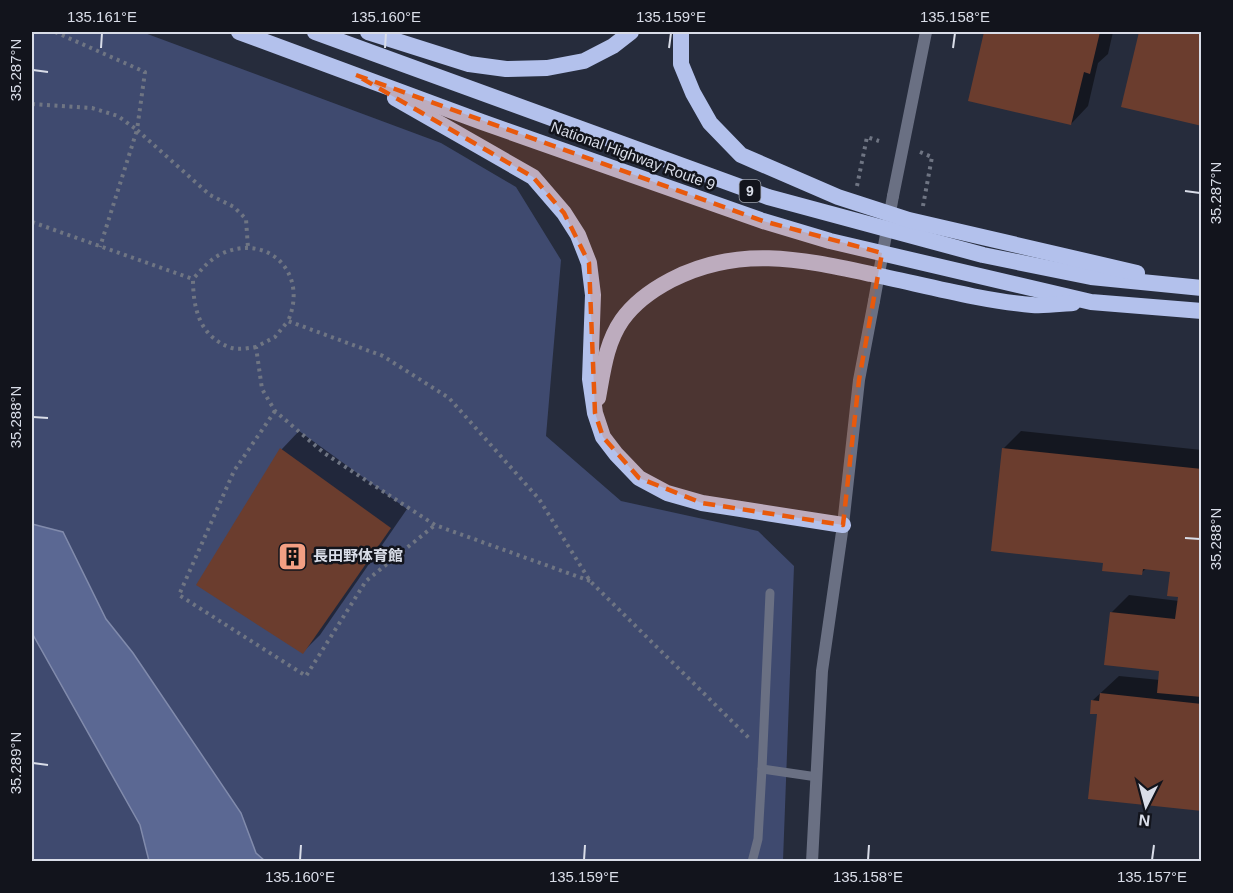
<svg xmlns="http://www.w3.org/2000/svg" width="1233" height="893" font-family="Arial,'Noto Sans JP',sans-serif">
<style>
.green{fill:#3f4a6f}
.water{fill:#5b6893;stroke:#818bac;stroke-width:1.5}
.shadow{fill:#0007}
.building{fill:#6b3d2e}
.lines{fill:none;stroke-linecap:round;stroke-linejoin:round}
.path{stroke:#6f7583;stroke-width:4;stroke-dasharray:3 4.5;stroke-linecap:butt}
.service{stroke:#6a7083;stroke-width:9}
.minor{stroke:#6a7083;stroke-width:12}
.tertiary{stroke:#6a7083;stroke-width:12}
.trunk{stroke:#b3c1ec;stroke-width:16}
.marked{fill:#e8590c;fill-opacity:0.2;stroke:#e8590c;stroke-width:4.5;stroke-dasharray:12 8;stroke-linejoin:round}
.ticks{fill:none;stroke:#d9dde8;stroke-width:2}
.labels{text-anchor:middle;stroke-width:5;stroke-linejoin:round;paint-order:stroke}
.shield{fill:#12141c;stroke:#9da1ab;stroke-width:1.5}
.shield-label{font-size:14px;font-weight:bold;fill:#d9dde8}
.street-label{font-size:15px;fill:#d9dde8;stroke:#12141c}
.poi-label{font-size:15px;font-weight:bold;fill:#d9dde8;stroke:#12141c;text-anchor:start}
.neatline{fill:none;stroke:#d9dde8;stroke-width:2}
.ticks-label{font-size:15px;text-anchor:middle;fill:#d9dde8}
</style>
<rect width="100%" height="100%" fill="#262c3c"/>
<polygon class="green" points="32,32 142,32 441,143 516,187 561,260 546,436 621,501 758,531 794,566 783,861 32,861"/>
<polygon class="water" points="32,524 63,532 106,619 133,653 241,813 256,853 265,861 149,861 140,825 32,633"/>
<g class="shadow">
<polygon points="986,32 1113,32 1108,54 1098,63 1088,106 1071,124 969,100"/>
<polygon points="1141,32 1202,32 1202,124 1123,105"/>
<polygon points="299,431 407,509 320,635 303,652 198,585 282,449"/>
<polygon points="1021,431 1202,450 1202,809 1099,713 1092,701 1119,676 1160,680 1161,670 1111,613 1129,595 1179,601 1179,596 1171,570 1147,568 1141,573 1105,562 1004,448"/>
</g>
<g class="building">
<polygon points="984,32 1100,32 1090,74 1084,72 1071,125 968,101"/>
<polygon points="1139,32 1202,32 1202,126 1121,107"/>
<polygon points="280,448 391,528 303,654 196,585"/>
<polygon points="1002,448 1202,469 1202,697 1157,693 1159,671 1104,665 1110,612 1175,619 1178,597 1167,596 1170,572 1143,569 1142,575 1102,571 1103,563 991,551"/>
<polygon points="1100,693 1202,704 1202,811 1088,799 1097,714 1090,714 1091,700 1099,701"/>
</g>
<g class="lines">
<g class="path">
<polyline points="55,32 145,72 137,130 210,195 234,207 246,219 248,248"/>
<polyline points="32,104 92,108 118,116 137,130 100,247"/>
<polyline points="920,152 932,157 923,206"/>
<polyline points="857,186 867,137 879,141"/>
<polyline points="32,222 193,279"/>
<path d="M256,347C249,348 239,350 232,348C200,338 193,309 193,279C202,269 209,260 221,254C268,232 309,273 288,321"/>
<polyline points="275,411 234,471 179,595 306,676 366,581 435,525"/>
<polyline points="590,581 435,525 324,453 275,411 262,389 256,347 275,337 288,321 383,356 449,398 539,499 590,581 750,739"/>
</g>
<g class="service">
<polyline points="762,769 817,777"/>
<polyline points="752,862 758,839 762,769 770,593"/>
</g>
<polyline class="minor" points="874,301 893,196"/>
<g class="tertiary">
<polyline points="893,196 926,32"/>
<polyline points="812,862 822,671 843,525 859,380 874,301"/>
</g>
<g class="trunk">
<polyline points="239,32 482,122 763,221 830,241 1091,302 1202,311"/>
<polyline points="315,32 768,197 983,255 1091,277 1202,288"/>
<polyline points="368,32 469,64 506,69 547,68 584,61 613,46 631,32"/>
<polyline points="681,32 681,64 693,93 710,123 741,155 838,197 909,220 1137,273"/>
<polyline points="395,98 533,177 564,213 578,235 589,263 593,295 590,379 595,413 603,437 616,454 639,478 667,493 702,503 843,525"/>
<path d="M598,398C603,371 606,343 622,320C634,303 652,290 671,280C738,245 801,259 871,274C924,285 978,300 1032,305C1045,306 1059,304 1073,303"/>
</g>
</g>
<path class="marked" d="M356,75L763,221L882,253L859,380L843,525L702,503L639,478L603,437L595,413L589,263L564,213L533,177Z"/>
<path class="ticks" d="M101,48L102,33M385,48L386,33M669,48L671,33M953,48L955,33M33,70L48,72M1185,191L1200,193M33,417L48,418M1185,538L1200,539M33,763L48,765M300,860L301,845M584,860L585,845M868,860L869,845M1152,860L1154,845"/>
<defs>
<symbol id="building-square" viewBox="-11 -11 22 22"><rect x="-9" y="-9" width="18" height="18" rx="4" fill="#f39f83" stroke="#12141c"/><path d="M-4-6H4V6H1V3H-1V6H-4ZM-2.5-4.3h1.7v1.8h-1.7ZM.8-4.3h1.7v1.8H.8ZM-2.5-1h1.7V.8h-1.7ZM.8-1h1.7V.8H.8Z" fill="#111"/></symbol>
</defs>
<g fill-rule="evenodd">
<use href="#building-square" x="276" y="540" width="33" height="33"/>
</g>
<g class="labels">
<rect class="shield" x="739.5" y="180" width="21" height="22" rx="4.5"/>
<g class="shield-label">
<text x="750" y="196">9</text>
</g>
<g class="street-label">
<text transform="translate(633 156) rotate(20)" y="5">National Highway Route 9</text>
</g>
<g class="poi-label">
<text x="313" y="561">長田野体育館</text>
</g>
</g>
<rect width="1233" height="893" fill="none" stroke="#12141c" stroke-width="66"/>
<g transform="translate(1146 806) rotate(186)" stroke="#12141c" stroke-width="4.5" paint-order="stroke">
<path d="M0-4.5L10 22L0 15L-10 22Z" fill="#d9dde8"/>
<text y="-9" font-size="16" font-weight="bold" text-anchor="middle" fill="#d9dde8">N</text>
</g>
<rect x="33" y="33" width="1167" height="827" class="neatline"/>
<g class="ticks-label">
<text x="102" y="22">135.161°E</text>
<text x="386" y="22">135.160°E</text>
<text x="671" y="22">135.159°E</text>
<text x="955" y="22">135.158°E</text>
<text transform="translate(16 70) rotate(-90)" y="5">35.287°N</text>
<text transform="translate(1216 193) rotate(-90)" y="5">35.287°N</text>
<text transform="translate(16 417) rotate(-90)" y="5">35.288°N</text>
<text transform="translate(1216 539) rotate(-90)" y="5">35.288°N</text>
<text transform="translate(16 763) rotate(-90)" y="5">35.289°N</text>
<text x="300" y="882">135.160°E</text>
<text x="584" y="882">135.159°E</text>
<text x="868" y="882">135.158°E</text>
<text x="1152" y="882">135.157°E</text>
</g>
</svg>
